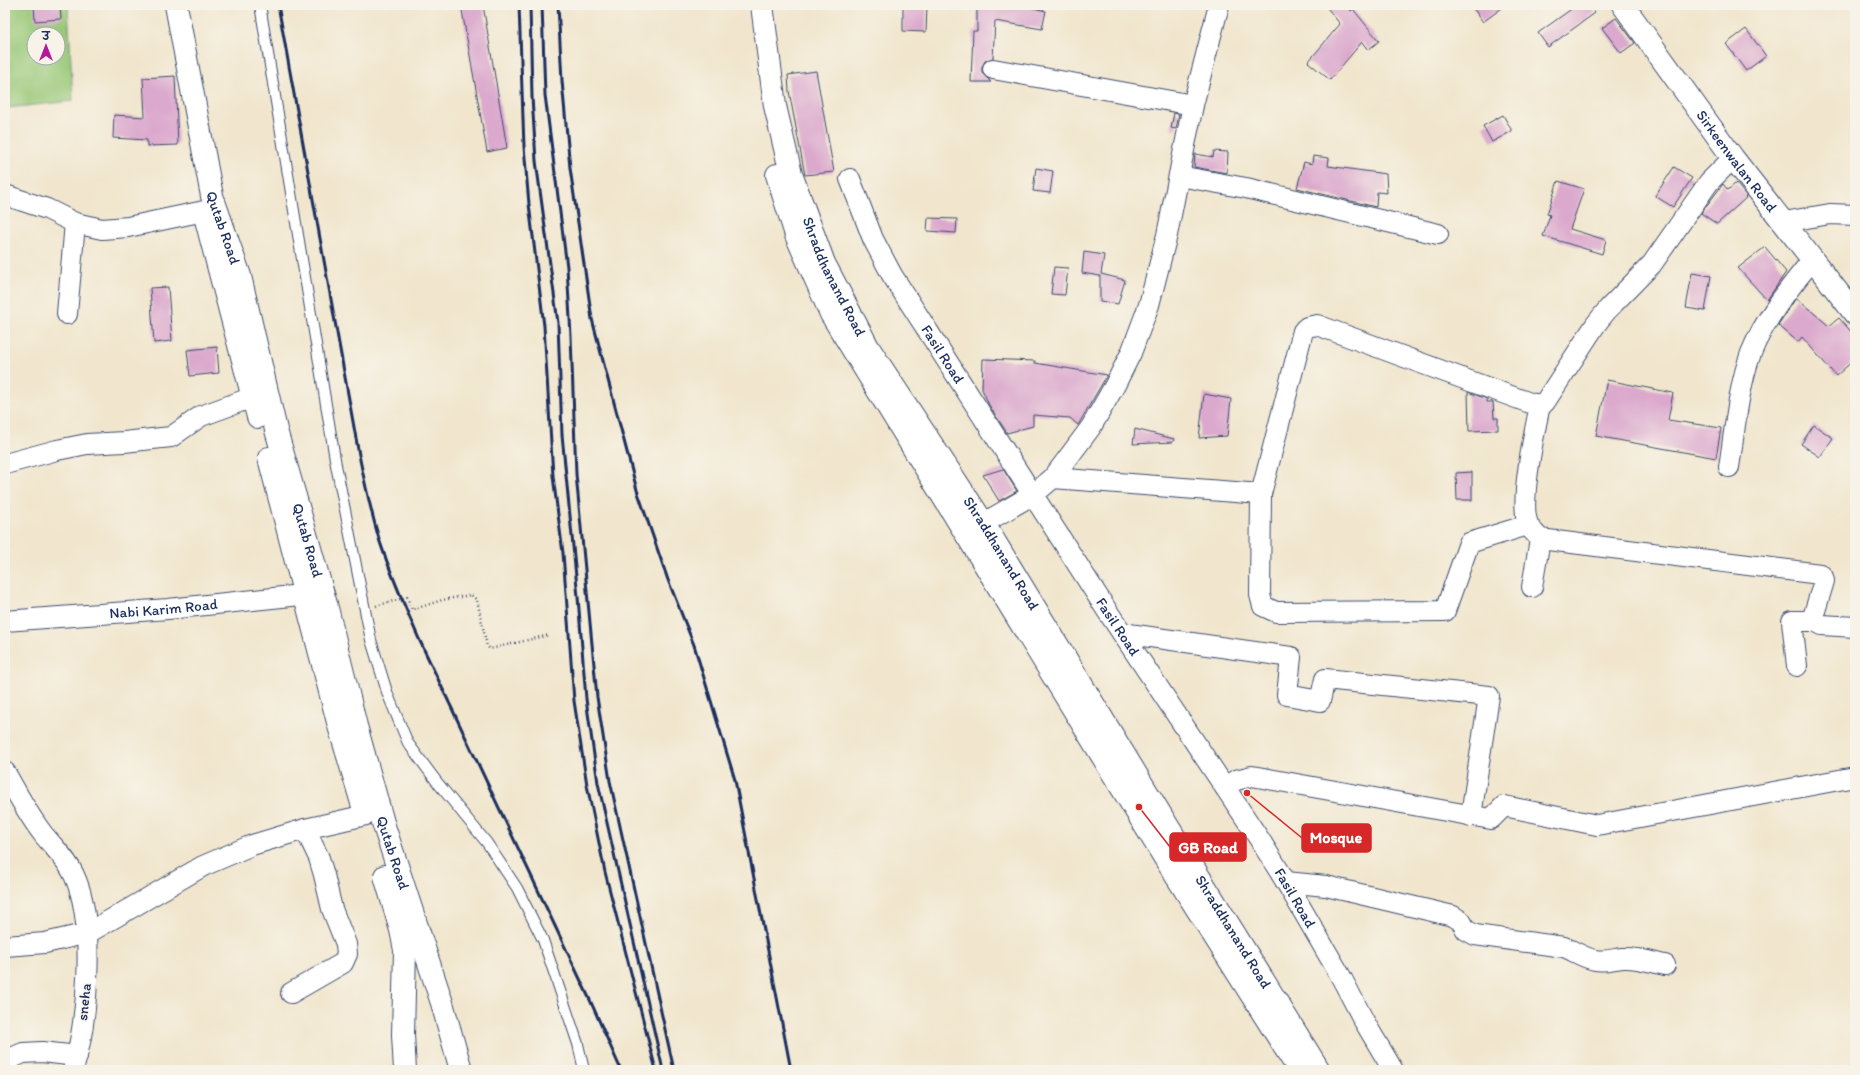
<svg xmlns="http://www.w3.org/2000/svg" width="1860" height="1075" font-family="Itim,'Playpen Sans Deva',sans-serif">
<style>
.green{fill:#97c776;stroke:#597b6a;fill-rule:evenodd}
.building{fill:#dba9cd}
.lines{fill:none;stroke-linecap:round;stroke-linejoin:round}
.service-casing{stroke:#3b4a6f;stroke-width:12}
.minor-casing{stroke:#3b4a6f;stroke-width:22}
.tertiary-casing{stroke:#3b4a6f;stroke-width:24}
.secondary-casing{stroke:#3b4a6f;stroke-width:24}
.path{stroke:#3b4a6f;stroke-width:2.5;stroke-dasharray:1 3;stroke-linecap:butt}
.service{stroke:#fff;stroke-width:10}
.minor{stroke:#fff;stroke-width:20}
.tertiary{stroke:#fff;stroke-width:22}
.secondary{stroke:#fff;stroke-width:22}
.rail{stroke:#1b2f5e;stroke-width:3}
.labels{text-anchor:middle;stroke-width:3;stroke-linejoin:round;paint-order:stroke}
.street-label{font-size:15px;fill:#1b2f5e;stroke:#f7f3e8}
.leader{fill:none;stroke:#d62828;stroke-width:1.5}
.callout-dot{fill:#d62828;stroke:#f7f3e8;stroke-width:1.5}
.callout{fill:#d62828;stroke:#d62828;stroke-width:1.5}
.callout-label{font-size:16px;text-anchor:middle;font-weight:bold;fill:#fff}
</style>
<rect width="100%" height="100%" fill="#f7f3e8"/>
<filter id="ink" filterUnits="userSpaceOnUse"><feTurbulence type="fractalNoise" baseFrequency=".025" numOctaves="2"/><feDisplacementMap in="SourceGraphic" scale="8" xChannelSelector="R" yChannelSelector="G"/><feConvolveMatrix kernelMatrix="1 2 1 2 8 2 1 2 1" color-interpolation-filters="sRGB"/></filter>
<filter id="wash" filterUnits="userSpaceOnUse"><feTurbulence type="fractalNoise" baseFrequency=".012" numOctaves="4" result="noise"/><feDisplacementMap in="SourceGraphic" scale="16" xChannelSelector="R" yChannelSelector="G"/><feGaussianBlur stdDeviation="0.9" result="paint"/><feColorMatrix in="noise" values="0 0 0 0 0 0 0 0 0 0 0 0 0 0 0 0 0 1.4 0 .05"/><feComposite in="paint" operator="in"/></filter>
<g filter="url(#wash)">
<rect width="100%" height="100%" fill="#f1e6cd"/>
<path class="green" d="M5,5H68L73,101L7,108L5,111ZM34,34H58V58H34Z"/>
<g id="blocks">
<g class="building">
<polygon points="34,5 60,5 61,19 35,21"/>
<polygon points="461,5 483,5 507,148 487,152"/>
<polygon points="903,5 927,5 926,32 903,31"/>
<polygon points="977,5 1020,5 1046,11 1042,29 995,21 993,58 985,61 982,67 982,73 991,82 971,82 973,31 977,31"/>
<polygon points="1325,5 1346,5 1351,11 1353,9 1379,41 1368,50 1362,42 1330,80 1308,62 1340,24"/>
<polygon points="1471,5 1506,5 1483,22"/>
<polygon points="1577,5 1589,5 1595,13 1548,47 1538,33"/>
<polygon points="1616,18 1635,43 1621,53 1602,28"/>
<polygon points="1746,29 1766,56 1746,71 1726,44"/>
<polygon points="816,71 834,172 805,175 789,91 788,75"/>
<polygon points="175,76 178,145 147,146 147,140 113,138 114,115 145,117 143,78"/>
<polygon points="1174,113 1179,114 1176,129 1171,128"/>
<polygon points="1503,115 1512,131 1492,142 1483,126"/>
<polygon points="1214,151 1228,152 1227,173 1194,167 1195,154 1213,157"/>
<polygon points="1313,156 1329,158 1328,166 1386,174 1387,193 1377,192 1376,207 1297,188 1304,162 1312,164"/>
<polygon points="1674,167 1692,178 1673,207 1655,196"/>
<polygon points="1036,168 1053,171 1050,193 1033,191"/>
<polygon points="1558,181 1584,189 1570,229 1606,240 1602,254 1543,236 1550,215 1547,214"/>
<polygon points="1736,183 1747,197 1717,224 1701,213 1723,184 1728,190"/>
<polygon points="928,218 957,219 956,233 927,231"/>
<polygon points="1765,247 1786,272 1767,300 1738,268"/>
<polygon points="1084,252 1104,255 1101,274 1125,280 1118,304 1100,301 1100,276 1082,273"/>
<polygon points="1054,267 1068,268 1065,295 1051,294"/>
<polygon points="1692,273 1711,276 1705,311 1686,308"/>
<polygon points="168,287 172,341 154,343 150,288"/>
<polygon points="1796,298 1829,326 1839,318 1855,336 1855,359 1836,376 1802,337 1798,342 1778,325"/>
<polygon points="217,347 219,373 190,376 187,350"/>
<polygon points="983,359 1035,361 1035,363 1107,375 1078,425 1070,418 1033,415 1033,426 1007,433 989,405 982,389"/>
<polygon points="1607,380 1673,393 1668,420 1721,428 1716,458 1596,436"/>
<polygon points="1468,392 1487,399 1487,402 1493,402 1494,418 1498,418 1498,430 1469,431"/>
<polygon points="1204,394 1231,399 1227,436 1199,438"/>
<polygon points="1814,425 1833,438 1820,457 1801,444"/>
<polygon points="1135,429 1174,439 1173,442 1133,444"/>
<polygon points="1003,469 1017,491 999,501 983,475"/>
<polygon points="1472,472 1472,500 1457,500 1456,473"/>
</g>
</g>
</g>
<g filter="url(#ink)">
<use href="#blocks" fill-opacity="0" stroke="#3b4a6f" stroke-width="1"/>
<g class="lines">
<defs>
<polyline id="service" points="260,5 336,465 371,640 388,695 408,743 437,782 487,843 517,888 543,940 578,1044 584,1070"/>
<g id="minor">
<polyline points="993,69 1193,105"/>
<polyline points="1179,176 1246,188 1438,234"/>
<path id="s1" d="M850,179L873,239L892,275L1106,609L1260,840L1286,882L1340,975L1364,1021L1393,1070"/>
<polyline points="5,195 47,209 75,223 102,229 128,227 204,211"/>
<polyline points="1784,222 1830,214 1855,215"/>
<polyline points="67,314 75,223"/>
<path d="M1540,405C1535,429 1519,503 1528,524C1530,529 1536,534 1540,539L1820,574L1823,577L1824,581L1814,614L1815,621L1822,625L1855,627"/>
<polyline points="5,464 57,450 87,444 124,442 171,437 201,416 253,397"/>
<path d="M1729,467C1735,429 1738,389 1751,353C1765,318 1790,287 1813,259"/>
<polyline points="1053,478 1261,494"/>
<polyline points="1528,525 1469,543 1445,611 1276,612 1263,606 1260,595 1261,494 1303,331 1307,327 1317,325 1530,403 1542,405 1545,402 1596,324 1608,309 1652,264 1709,182 1733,158"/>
<polyline points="970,531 1034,494 1053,478 1091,427 1115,385 1131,353 1149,305 1167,235 1193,105 1219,5"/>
<polyline points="1532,587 1540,539"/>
<path id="s2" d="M5,621L168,609L320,593"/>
<polyline points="1122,633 1291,657 1287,695 1320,701 1325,679 1489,696 1471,816"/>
<polyline points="1797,666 1792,621 1815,621"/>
<path d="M5,772C17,793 28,815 43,834C54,848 67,859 74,875C96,921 88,1022 73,1070"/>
<polyline points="1225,787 1236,780 1252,776 1491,819 1504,806 1597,825 1855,777"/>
<path d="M1286,882L1326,886L1453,916L1461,921L1466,930L1475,935L1564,947C1574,951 1584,958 1595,960C1605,962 1613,959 1622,958C1637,957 1651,962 1665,965"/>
<polyline points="5,946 45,943 88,933 203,866 252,845 305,829 366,815"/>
<polyline points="291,993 343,963 347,954 346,944 332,909 324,875 319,858 305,829"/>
<polyline points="5,1061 23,1053 42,1052 77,1056"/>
</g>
<g id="tertiary">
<path id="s3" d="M762,5L775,106L791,174L824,263L868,347L984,524L1167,825L1319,1070"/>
<path id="s4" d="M1623,5L1733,158L1855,314"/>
<polyline points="777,175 796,235 831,314 1166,860 1299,1070"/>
</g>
<g id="secondary">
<path id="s5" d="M176,5L212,196L240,276L276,430L326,604L356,726L384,826L442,1003L461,1070"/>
<polyline points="206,220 258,417"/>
<polyline points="269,458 339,726 365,813"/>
<polyline points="385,876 401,930 405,950 403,1035 405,1070"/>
</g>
</defs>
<use href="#service" class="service-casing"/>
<use href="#minor" class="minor-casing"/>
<use href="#tertiary" class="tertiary-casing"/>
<use href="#secondary" class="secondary-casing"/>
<polyline class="path" points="376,606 407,597 412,610 442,600 471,595 477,600 487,646 490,649 549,635"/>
<use href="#service" class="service"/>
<use href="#minor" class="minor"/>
<use href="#tertiary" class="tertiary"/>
<use href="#secondary" class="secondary"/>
<g class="rail">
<path d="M278,5L359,455C365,484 371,513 380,542C391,575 405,607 419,639L590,1000L621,1070"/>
<polyline points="519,5 524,147 529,204 544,326 553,476 563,553 574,701 587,785 605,872 656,1070"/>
<polyline points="530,5 532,97 536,161 558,323 562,435 578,597 586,699 598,783 663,1070"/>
<polyline points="542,5 545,95 567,267 571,336 576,474 597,697 610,781 674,1070"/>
<polyline points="558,5 562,81 570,168 592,319 637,490 668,580 694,645 735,780 791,1070"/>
</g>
</g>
</g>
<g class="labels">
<g class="street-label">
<text dy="5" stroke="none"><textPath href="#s4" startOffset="193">Sirkeenwalan Road</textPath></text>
<text dy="5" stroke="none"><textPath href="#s5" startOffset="228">Qutab Road</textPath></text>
<text dy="5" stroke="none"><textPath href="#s3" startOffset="283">Shraddhanand Road</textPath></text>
<text dy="5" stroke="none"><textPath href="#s1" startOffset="199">Fasil Road</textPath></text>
<text dy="5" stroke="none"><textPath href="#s5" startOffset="552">Qutab Road</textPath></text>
<text dy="5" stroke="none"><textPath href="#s3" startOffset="607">Shraddhanand Road</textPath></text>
<text dy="5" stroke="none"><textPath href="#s2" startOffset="159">Nabi Karim Road</textPath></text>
<text dy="5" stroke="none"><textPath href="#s1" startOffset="523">Fasil Road</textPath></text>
<text dy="5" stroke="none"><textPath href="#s5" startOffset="876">Qutab Road</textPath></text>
<text dy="5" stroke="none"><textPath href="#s1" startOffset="847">Fasil Road</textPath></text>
<text dy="5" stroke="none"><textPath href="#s3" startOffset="1051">Shraddhanand Road</textPath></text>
<text transform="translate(84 1002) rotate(-84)" y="5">sneha</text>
</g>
</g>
<path class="leader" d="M1247 793L1302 838M1139 807L1170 847"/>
<g class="callout-dot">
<circle cx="1247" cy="793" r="4"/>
<circle cx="1139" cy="807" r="4"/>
</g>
<g class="callout">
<rect x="1302" y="824" width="69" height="28" rx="4"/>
<rect x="1170" y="833" width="76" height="28" rx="4"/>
</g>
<g class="callout-label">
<text x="1336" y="843">Mosque</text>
<text x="1208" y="853">GB Road</text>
</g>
<rect width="1860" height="1075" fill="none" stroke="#f7f3e8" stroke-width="20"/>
<g transform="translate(46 46)"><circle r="19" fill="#f7f3e8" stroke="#9fa5b1"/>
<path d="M0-3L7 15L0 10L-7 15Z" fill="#b5179e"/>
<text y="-6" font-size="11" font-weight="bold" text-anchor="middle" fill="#1b2f5e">उ</text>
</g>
</svg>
